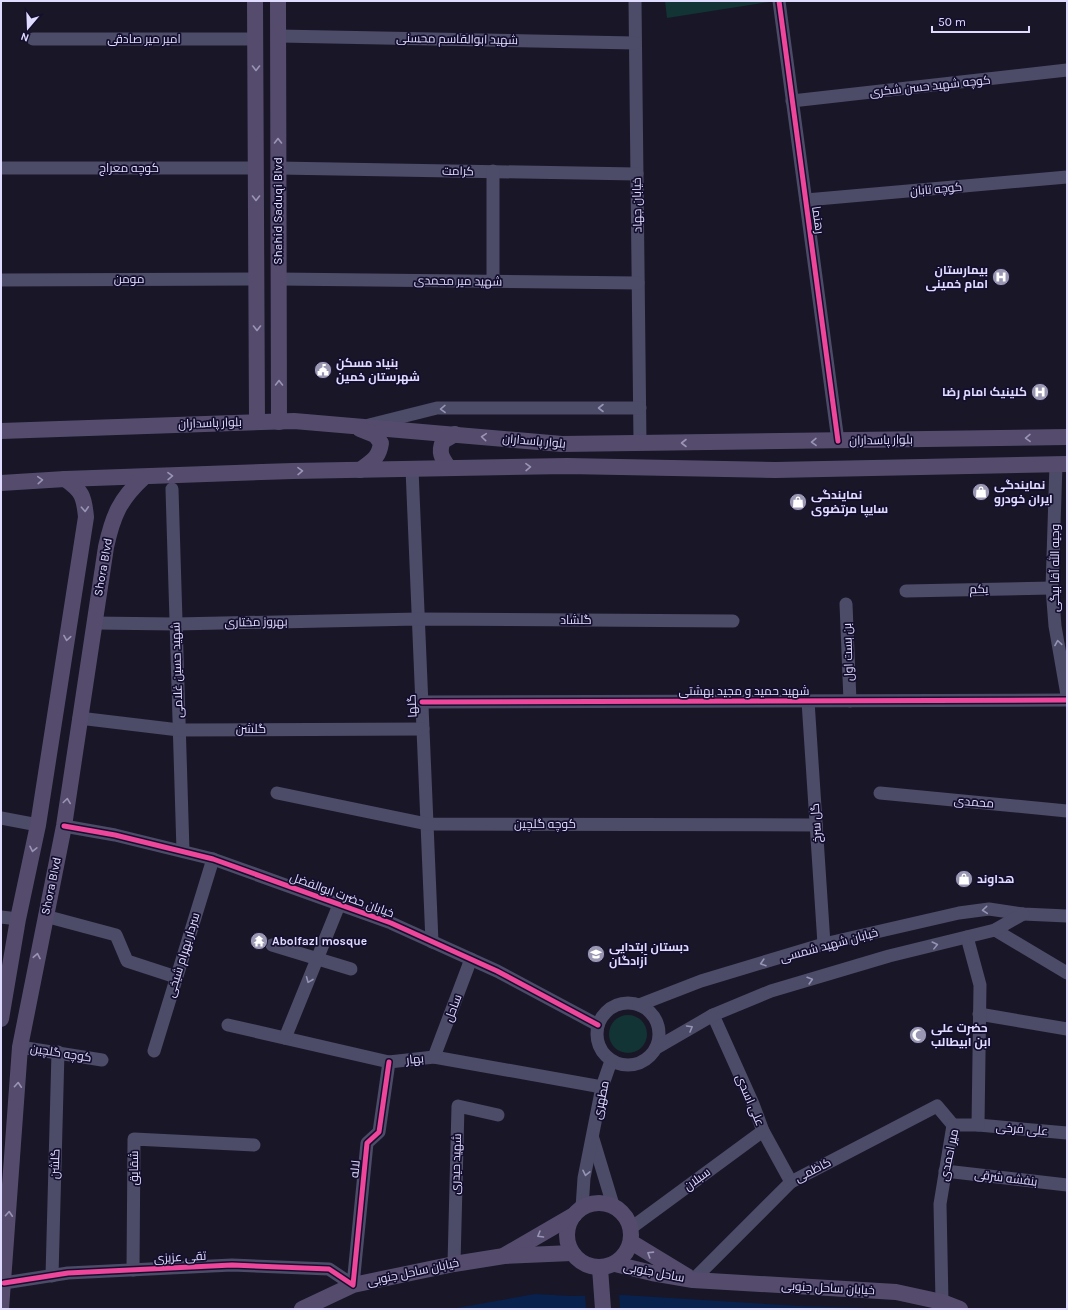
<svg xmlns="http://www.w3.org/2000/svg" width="1068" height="1310" font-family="Karla,Cairo,sans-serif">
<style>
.green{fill:#123435}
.water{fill:#08214d}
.pier{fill:#191627}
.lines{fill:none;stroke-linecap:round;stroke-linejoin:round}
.minor{stroke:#4c4b68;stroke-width:13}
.major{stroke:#554c6d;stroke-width:16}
.cycleway-casing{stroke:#140f2e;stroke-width:8}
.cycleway{stroke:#ed469a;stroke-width:5}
.oneway{stroke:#9a94b6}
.oneway2{stroke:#9694b4}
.labels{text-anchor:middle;stroke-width:3.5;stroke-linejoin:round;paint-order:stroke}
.street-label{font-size:12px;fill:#e0dcff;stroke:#140f2e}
.poi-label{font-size:12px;font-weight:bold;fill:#e0dcff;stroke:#140f2e;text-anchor:start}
</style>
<rect width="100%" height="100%" fill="#191627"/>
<g class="green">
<polygon points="665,1 768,1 769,2 667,18"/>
<circle cx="628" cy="1034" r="19"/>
</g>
<polygon class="water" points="535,1294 571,1296 623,1295 800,1306 902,1309 451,1309"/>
<polygon class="pier" points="619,1293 620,1309 586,1309 585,1294"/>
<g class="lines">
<g class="minor">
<polyline points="635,1 640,443"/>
<polyline points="779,1 838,441"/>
<polyline points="279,36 635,43"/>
<polyline points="33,39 256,39"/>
<polyline points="792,101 1067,70"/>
<polyline points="1,168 256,168"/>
<polyline points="278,168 637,174"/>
<polyline points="806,200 1067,177"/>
<polyline points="279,279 638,283"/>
<polyline points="1,280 257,279"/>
<polyline points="493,281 493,171"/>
<polyline points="369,425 437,408 640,408"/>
<polyline points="1056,464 1052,588 1055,626 1067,695"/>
<polyline points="412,469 432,942"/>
<polyline points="172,489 183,851"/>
<polyline points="906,591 1052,588"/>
<polyline points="846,604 850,701"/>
<polyline points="94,623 176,624 418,619 733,621"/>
<polyline points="808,701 824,944"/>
<polyline points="422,702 1067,700"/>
<polyline points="79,718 179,730 423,729"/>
<polyline points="277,793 427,824 816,825"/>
<polyline points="880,793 1067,811"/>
<polyline points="1,818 38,825"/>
<polyline points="64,826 115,835 213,859 391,923 497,971 598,1025"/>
<polyline points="45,916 116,935 127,961 176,977"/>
<polyline points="1,917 18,919"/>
<polyline points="995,930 1067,973"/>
<polyline points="272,945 351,969"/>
<circle cx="628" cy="1034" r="31"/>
<polyline points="639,1005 701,981 824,944 959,913 989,909 1023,914 1067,916"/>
<polyline points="979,1014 1067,1029"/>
<polyline points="713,1015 753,1104 763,1131 791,1182"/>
<polyline points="228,1025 389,1062 434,1057 602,1087"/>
<polyline points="285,1038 339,905"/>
<polyline points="20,1047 102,1060"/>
<polyline points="656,1048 713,1015 771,991 889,956 995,930 1023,914"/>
<polyline points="154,1051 213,859"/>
<polyline points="434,1057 471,959"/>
<polyline points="978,1125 1067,1133"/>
<polyline points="593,1139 613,1205"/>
<polyline points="945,1171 1067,1185"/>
<polyline points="582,1208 584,1178 602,1087 611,1061"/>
<polyline points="631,1228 763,1131"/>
<polyline points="454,1264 458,1106 498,1115"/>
<polyline points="133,1270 134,1139 254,1145"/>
<polyline points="52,1276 58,1052"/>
<polyline points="693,1280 791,1182 937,1106 953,1125"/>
<polyline points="4,1283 68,1273 232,1265 329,1269 353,1285 367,1143 379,1132 389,1062"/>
<polyline points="942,1302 940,1204 953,1125 978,1125 980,985 967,937"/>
</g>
<g class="major">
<polyline points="255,1 257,421"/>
<polyline points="278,1 279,422"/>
<polyline points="1,431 294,421 562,444 1067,437"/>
<path d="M449,468C442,458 438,453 443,441L455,434"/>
<path d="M360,470C372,461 379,458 381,443L375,435L360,429"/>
<polyline points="1,483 65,479 293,471 567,466 775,470 1067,464"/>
<path d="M1,1019L18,919L38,825L86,517C84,496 82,491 65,479"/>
<circle cx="599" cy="1235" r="32"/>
<polyline points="631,1242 687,1276"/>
<polyline points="505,1255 574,1215"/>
<polyline points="615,1264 652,1273 693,1280 896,1292 942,1302 960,1309"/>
<polyline points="600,1268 603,1309"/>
<path d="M1,1309L20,1047L64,826L106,547C113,515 120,499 144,477"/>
<polyline points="302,1309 353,1285 454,1264 504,1256 572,1253"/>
</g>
<defs>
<g id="cycleway">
<polyline points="779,1 838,441"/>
<polyline points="422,702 1067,700"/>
<polyline points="64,826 115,835 213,859 391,923 497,971 598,1025"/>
<polyline points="4,1283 68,1273 232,1265 329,1269 353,1285 367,1143 379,1132 389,1062"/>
</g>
</defs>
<use href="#cycleway" class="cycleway-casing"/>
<use href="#cycleway" class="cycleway"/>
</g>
<defs><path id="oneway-chevron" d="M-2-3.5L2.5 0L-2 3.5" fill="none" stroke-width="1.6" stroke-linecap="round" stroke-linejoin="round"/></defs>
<g class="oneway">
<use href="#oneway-chevron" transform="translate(256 68) rotate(90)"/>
<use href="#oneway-chevron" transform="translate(278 141) rotate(-90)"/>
<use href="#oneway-chevron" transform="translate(256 198) rotate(90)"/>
<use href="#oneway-chevron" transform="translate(257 328) rotate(90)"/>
<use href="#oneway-chevron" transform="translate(279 383) rotate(-90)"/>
<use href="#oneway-chevron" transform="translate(484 437) rotate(-175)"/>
<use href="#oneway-chevron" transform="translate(1028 438) rotate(179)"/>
<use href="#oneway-chevron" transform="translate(814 442) rotate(179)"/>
<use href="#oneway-chevron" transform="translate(684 443) rotate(180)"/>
<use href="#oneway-chevron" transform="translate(528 467) rotate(-1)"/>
<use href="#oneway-chevron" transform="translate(300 471) rotate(-1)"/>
<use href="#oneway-chevron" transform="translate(170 476) rotate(-1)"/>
<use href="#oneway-chevron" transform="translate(40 480) rotate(-4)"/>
<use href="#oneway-chevron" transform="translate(85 509) rotate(87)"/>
<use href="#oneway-chevron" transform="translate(67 638) rotate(99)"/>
<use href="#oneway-chevron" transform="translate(67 801) rotate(-82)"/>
<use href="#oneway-chevron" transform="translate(33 849) rotate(102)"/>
<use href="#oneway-chevron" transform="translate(37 956) rotate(-79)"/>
<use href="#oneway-chevron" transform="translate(18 1085) rotate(-86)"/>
<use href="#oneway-chevron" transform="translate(9 1214) rotate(-86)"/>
<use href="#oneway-chevron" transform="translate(540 1235) rotate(150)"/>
<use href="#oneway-chevron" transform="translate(650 1254) rotate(-148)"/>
</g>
<g class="oneway2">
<use href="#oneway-chevron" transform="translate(601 408) rotate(180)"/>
<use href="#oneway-chevron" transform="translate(443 409) rotate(179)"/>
<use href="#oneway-chevron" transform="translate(1058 643) rotate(-99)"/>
<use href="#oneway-chevron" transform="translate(985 910) rotate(175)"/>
<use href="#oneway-chevron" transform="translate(935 945) rotate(-14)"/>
<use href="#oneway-chevron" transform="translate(763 963) rotate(163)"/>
<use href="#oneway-chevron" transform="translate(309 980) rotate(112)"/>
<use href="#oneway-chevron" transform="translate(810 980) rotate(-17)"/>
<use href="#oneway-chevron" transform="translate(690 1028) rotate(-30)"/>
<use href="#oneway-chevron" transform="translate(586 1173) rotate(102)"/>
</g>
<defs>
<symbol id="hospital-disc" viewBox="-11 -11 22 22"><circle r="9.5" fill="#9a97b3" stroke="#140f2e"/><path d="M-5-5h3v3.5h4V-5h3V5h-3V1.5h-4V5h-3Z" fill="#fff"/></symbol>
<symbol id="civic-disc" viewBox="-11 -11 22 22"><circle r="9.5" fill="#9a97b3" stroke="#140f2e"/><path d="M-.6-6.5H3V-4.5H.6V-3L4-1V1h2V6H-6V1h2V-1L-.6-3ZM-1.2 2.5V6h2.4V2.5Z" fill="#fff"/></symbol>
<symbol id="shop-disc" viewBox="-11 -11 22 22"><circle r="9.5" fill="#9a97b3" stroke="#140f2e"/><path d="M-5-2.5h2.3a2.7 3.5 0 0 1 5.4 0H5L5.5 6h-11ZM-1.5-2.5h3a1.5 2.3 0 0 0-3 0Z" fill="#fff"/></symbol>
<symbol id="temple-disc" viewBox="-11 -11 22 22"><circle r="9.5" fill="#9a97b3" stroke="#140f2e"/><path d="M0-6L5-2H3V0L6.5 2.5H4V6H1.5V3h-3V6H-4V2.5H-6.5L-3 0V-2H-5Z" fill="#fff"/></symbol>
<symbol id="school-disc" viewBox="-11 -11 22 22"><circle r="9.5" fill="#9a97b3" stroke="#140f2e"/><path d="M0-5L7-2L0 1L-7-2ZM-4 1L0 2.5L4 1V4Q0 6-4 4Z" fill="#fff"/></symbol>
<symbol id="mosque-disc" viewBox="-11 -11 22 22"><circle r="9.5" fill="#9a97b3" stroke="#140f2e"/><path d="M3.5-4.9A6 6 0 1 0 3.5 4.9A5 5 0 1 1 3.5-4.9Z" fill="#fff"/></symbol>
</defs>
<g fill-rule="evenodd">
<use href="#hospital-disc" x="991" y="267" width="20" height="20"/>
<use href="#civic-disc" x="313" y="360" width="20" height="20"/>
<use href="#hospital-disc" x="1030" y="382" width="20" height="20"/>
<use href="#shop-disc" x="971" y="482" width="20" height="20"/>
<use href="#shop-disc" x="788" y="492" width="20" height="20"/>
<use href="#shop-disc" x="954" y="869" width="20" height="20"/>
<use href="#temple-disc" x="249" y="931" width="20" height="20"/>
<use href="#school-disc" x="586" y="944" width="20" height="20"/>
<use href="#mosque-disc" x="908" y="1025" width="20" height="20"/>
</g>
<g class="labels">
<g class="street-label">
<text x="144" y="43">امیر میر صادقی</text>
<text transform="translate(457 39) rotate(1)" y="4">شهید ابوالقاسم محسنی</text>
<text transform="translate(930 86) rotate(-6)" y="4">کوچه شهید حسن شکری</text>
<text x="129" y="172">کوچه معراج</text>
<text transform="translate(458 171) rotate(1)" y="4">کرامت</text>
<text transform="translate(936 189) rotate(-5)" y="4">کوچه تابان</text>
<text transform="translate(637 205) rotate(-91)" y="4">خیابان جهاد</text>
<text transform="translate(278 211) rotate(-90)" y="4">Shahid Saduqi Blvd</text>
<text transform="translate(818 220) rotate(82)" y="4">رهنما</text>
<text x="129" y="283">مومن</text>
<text transform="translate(458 281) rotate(1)" y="4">شهید میر محمدی</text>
<text transform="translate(210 423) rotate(-2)" y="4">بلوار پاسداران</text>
<text transform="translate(881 440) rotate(-1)" y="4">بلوار پاسداران</text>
<text transform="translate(534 441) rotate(5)" y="4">بلوار پاسداران</text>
<text transform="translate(103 567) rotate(-80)" y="4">Shora Blvd</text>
<text transform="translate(1055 568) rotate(-90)" y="4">وجیه الله آقا بیگی</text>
<text transform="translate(979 589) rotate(-1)" y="4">یکم</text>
<text x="576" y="624">گلشاد</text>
<text transform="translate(256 622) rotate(-1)" y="4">بهروز مختاری</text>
<text transform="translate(848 652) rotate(-92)" y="4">بن بست اول</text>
<text transform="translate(177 670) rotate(-92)" y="4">شهید حسین غلامی</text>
<text x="744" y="695">شهید حمید و مجید بهشتی</text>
<text transform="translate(412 706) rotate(-92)" y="4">گلها</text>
<text x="251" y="733">گلشن</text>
<text transform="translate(974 802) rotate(5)" y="4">محمدی</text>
<text transform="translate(816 823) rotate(-94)" y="4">گل سرخ</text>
<text x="545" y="828">کوچه گلچین</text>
<text transform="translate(51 886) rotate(-78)" y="4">Shora Blvd</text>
<text transform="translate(342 895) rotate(20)" y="4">خیابان حضرت ابوالفضل</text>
<text transform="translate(829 945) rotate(-15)" y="4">خیابان شهید شمسی</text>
<text transform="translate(183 955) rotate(-73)" y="4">سردار بهرام شیخی</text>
<text transform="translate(453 1008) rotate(-69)" y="4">ساحل</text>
<text transform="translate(61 1053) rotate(9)" y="4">کوچه گلچین</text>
<text transform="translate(415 1059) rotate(-6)" y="4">بهار</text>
<text transform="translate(601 1100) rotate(-78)" y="4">مطهری</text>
<text transform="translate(750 1100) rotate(67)" y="4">علی اسدی</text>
<text transform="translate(1022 1129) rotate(5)" y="4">علی فرخی</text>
<text transform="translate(949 1155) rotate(-78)" y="4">میر احمدی</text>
<text transform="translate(55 1164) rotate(-88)" y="4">گلشن</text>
<text transform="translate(456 1164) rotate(-88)" y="4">شهید حیدری</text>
<text transform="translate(134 1168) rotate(-90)" y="4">شقایق</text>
<text transform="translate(355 1169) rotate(-84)" y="4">لاله</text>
<text transform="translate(813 1170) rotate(-27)" y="4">کاظمی</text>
<text transform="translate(1006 1178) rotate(7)" y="4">بنفشه شرقی</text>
<text transform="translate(697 1179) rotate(-36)" y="4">سبلان</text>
<text transform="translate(180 1257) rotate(-3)" y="4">تقی عزیزی</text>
<text transform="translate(413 1272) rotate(-12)" y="4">خیابان ساحل جنوبی</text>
<text transform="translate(654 1272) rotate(11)" y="4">ساحل جنوبی</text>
<text transform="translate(828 1288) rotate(3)" y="4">خیابان ساحل جنوبی</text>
</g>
<g class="poi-label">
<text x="988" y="274" text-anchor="end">بیمارستان<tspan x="988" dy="14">امام خمینی</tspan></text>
<text x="336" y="367">بنیاد مسکن<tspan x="336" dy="14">شهرستان خمین</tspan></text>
<text x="1027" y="396" text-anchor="end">کلینیک امام رضا</text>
<text x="994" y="489">نمایندگی<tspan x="994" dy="14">ایران خودرو</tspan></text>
<text x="811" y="499">نمایندگی<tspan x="811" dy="14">سایپا مرتضوی</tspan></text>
<text x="977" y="883">هداوند</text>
<text x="272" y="945">Abolfazl mosque</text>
<text x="609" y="951">دبستان ابتدایی<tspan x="609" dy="14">آزادگان</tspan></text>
<text x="931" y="1032">حضرت علی<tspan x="931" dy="14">ابن ابیطالب</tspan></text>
</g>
</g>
<rect width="1068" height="1310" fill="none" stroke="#e0dcff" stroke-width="4"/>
<g transform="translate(28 28) rotate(199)" stroke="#140f2e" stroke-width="3" paint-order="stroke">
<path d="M0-3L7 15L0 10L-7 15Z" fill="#e0dcff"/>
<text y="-6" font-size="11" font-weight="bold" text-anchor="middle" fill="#e0dcff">N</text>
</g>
<path d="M932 26v6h97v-6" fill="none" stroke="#e0dcff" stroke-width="2"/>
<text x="938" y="26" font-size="12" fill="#e0dcff" stroke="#140f2e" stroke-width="3" paint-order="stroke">50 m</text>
</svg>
